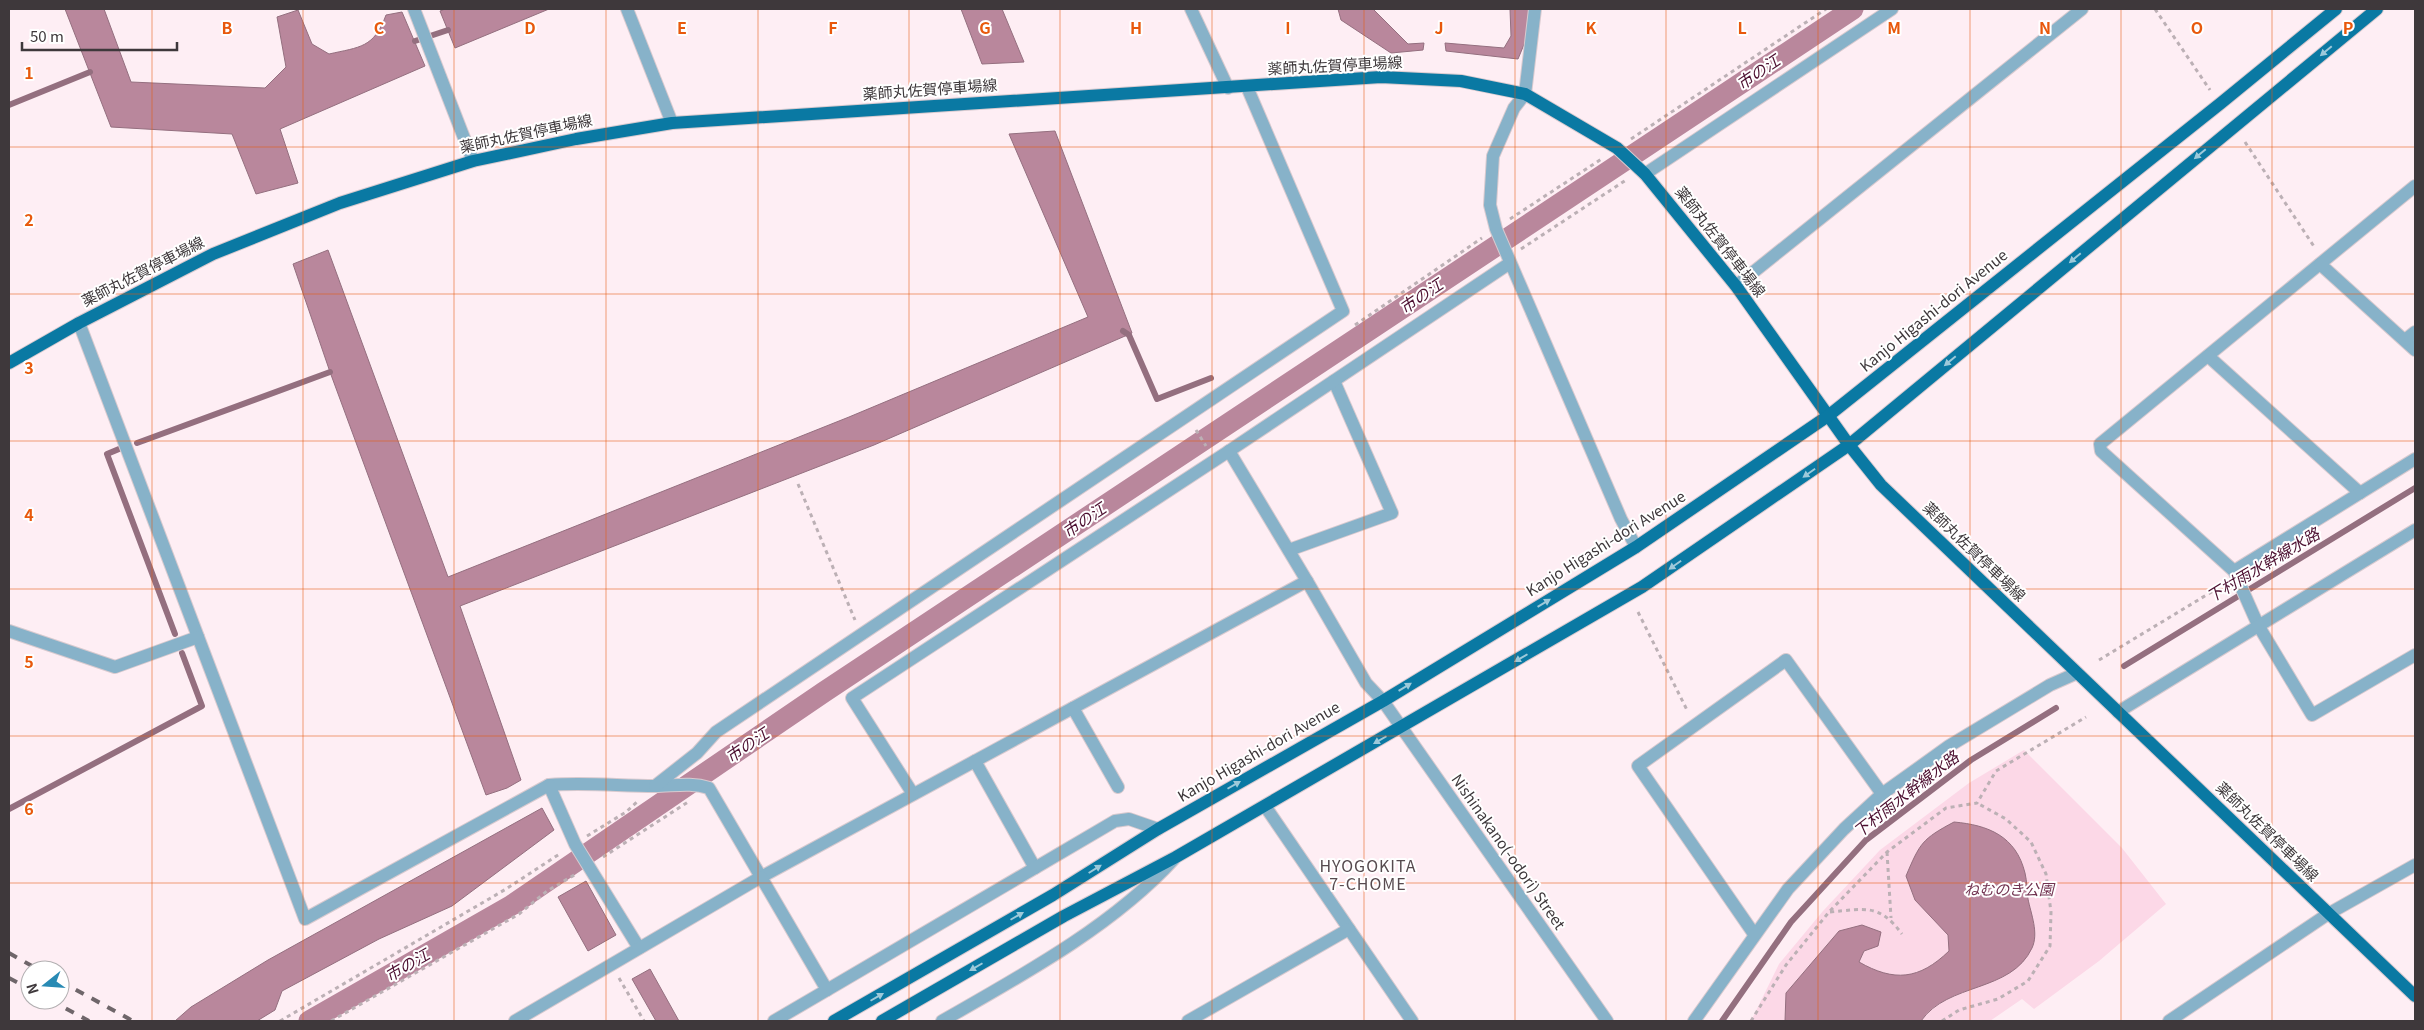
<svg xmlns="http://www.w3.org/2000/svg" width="2424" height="1030" font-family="Georgia,'Noto Sans JP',serif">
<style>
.green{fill:#fcd8e7}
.water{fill:#b9879c;stroke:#946f7f}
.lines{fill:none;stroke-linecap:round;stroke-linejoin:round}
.stream{stroke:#946f7f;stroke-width:6}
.canal{stroke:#b9879c;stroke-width:21}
.minor-casing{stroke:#d8cacf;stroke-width:14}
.major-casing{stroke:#d8cacf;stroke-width:14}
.path{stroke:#bcb0b5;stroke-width:3;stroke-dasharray:4 4;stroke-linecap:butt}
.minor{stroke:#87b2c9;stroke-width:12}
.major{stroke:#0a79a3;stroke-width:12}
.rail{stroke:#6f666a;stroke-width:4;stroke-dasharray:9 9;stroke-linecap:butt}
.oneway{fill:#9dc9da}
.grid{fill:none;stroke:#e8590c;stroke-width:1;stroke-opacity:0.55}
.labels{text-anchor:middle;stroke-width:4;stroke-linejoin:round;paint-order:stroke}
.street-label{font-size:15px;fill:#3e383b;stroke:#fff}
.park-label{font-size:15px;font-style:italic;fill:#723351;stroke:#fff}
.water-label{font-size:16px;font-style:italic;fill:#4c0f30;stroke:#fff}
.neighbourhood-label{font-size:16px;letter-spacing:1px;fill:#574a4f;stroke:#fff}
.grid-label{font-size:16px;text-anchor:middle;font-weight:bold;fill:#e8590c;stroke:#fff;stroke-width:4;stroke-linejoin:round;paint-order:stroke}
</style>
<rect width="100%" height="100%" fill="#feeef4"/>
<polygon class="green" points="2024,750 2122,848 2166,904 2099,961 2034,1009 2022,999 1990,1021 1751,1021 1779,964 1823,911 1880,850 1969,783"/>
<g class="water">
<path d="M65,9H104L131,82L265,88L286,67L277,17L298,10L312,44L329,54C360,47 374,48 386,15L402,12L425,66L280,129L298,183L256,194L232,134L111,127Z"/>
<polygon points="445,9 549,9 455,48 440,11"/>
<polygon points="961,9 1002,9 1024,62 982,64"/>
<polygon points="1338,9 1373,9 1408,44 1424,43 1423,50 1391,53 1341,20"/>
<polygon points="1510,9 1532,9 1535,18 1518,59 1446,51 1445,43 1504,48 1511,36"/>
<polygon points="1055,131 1132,333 874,445 460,606 521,780 507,788 486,795 330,372 293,264 328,250 448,577 849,417 1088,317 1009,134"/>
<polygon points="542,808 554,830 452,906 379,939 282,991 275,1010 257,1021 175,1021 191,1007 268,960"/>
<path d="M1954,822C1988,825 2016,836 2025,873C2027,881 2027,891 2028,899C2031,914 2039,933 2032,948C2011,993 1948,982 1921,1021H1785L1786,993L1839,931L1862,925L1881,932L1878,946L1864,951L1859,962C1894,982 1919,980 1949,951L1948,935L1915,900L1906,876C1920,843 1922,839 1954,822Z"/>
<polygon points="586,881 616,935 588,951 558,897"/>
<polygon points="650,969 679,1021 656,1021 632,979"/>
</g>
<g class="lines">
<g class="stream">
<polyline points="415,41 448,30"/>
<polyline points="9,105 90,72"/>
<polyline points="1123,331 1129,335 1157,399 1211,378"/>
<polyline points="137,443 330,372"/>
<polyline points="119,449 107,454 175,634"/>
<polyline points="2124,666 2415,488"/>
<polyline points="9,809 202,706 182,653"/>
<polyline points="1722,1021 1791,922 1866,840 1971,760 2056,708"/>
</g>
<polyline class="canal" points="309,1021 512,905 824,692 1853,9"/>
<defs>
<g id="minor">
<polyline points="414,9 473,161"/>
<polyline points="627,9 672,123"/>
<polyline points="1191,9 1228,88"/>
<polyline points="1535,9 1525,94 1514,108 1493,156 1490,205 1496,229 1621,519 1636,547"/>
<polyline points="1645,174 1892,9"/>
<polyline points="2415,186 2100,444 2101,451 2234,571 2258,625 2312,715 2415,655"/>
<polyline points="2320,264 2415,350"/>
<polyline points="1736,286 2082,9"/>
<path d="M79,323L305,919L549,785C584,782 620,786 655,786C673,786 691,782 709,788L761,877L1307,581L1366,683L1383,701L1607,1021"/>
<polyline points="2405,340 2415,332"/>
<polyline points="2208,356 2360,493"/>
<polyline points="1229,451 1307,581"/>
<polyline points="1289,550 1392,513 1334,381"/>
<polyline points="2234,571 2415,459"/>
<polyline points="9,631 115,667 198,637"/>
<polyline points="1073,708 1118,787"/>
<polyline points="2118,712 2415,530"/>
<polyline points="975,761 1035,868"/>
<polyline points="549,785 575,844 639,948"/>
<polyline points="655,786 697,753 716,732 1343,311 1247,87"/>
<polyline points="913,794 852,698 1229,451 1510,263"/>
<polyline points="1265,806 1412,1021"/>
<polyline points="1754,934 1638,766 1786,660 1882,794"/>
<polyline points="827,990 1115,821 1129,819 1158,829"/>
<polyline points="515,1021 761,877 827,990 774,1021"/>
<path d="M942,1021C1021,976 1113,926 1174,859"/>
<polyline points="1188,1021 1349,929"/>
<polyline points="1694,1021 1788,889 1844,829 1882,794 1949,746 2050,685 2077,673"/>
<polyline points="2169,1021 2328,914 2415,865"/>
</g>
<g id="major">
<polyline points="9,363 79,323 213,254 340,203 473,161 576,139 672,123 1381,77 1461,81 1525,94 1617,148 1645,174 1736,286 1849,445 1881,485 2415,996"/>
<polyline points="834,1021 1053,895 1158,829 1383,701 1636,547 1828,416 2221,103 2336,9"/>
<polyline points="882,1021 1064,916 1176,857 1642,587 1849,445 2377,9"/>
</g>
</defs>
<use href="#minor" class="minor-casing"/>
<use href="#major" class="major-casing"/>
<g class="path">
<polyline points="2155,9 2210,90"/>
<polyline points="1631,139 1826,9"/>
<polyline points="2245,142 2315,248"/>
<polyline points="1510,219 1603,158"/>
<polyline points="1521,249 1626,180"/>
<polyline points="1355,325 1482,238"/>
<polyline points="1196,430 1206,446"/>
<polyline points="798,484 855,620"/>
<polyline points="1638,612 1688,712"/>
<polyline points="2099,660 2223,585"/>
<polyline points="587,836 626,812 638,801"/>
<polyline points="1887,852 1891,918"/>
<polyline points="603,857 688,802"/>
<path d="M1830,912C1865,909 1879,903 1902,934"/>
<polyline points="619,978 644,1021"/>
<polyline points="280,1021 506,889 561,853"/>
<polyline points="331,1021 519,914 547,891 576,874"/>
<polyline points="1751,1021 1786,965 1829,912 1887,852 1946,808 1977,803 1996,771 2086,717"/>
<polyline points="1942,1021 1959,1010 1998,999 2028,981 2050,946 2051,912 2046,874 2031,842 2006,819 1977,803"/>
</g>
<use href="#minor" class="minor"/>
<use href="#major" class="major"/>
<g class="rail">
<polyline points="9,953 39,970"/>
<polyline points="9,978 30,989"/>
<polyline points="60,981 133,1021"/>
<polyline points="50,1000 89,1021"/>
</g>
</g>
<defs><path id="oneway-solid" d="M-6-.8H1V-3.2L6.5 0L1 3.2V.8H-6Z" transform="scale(1.25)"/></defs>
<g class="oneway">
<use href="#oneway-solid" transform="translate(2326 51) rotate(140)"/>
<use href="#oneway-solid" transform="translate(2200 154) rotate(140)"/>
<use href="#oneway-solid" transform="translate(2075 258) rotate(140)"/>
<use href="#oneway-solid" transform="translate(1950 361) rotate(140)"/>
<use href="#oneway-solid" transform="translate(1809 473) rotate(145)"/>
<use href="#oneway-solid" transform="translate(1675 565) rotate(145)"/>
<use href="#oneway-solid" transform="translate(1544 603) rotate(-31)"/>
<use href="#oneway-solid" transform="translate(1521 658) rotate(150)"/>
<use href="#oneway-solid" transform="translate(1405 687) rotate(-31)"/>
<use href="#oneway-solid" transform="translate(1380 740) rotate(150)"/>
<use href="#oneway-solid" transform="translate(1234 785) rotate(-30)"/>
<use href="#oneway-solid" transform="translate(1095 869) rotate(-32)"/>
<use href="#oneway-solid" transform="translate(1017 916) rotate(-30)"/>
<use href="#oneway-solid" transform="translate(976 967) rotate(150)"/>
<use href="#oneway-solid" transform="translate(877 997) rotate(-30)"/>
</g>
<path class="grid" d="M152,9V1021M303,9V1021M454,9V1021M606,9V1021M758,9V1021M909,9V1021M1060,9V1021M1212,9V1021M1364,9V1021M1515,9V1021M1666,9V1021M1818,9V1021M1970,9V1021M2121,9V1021M2272,9V1021M9,147H2415M9,294H2415M9,441H2415M9,589H2415M9,736H2415M9,883H2415"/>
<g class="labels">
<g class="street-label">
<text transform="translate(1335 66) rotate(-3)" y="5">薬師丸佐賀停車場線</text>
<text transform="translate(930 90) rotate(-4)" y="5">薬師丸佐賀停車場線</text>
<text transform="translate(526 134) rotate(-12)" y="5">薬師丸佐賀停車場線</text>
<text transform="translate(1720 242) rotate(52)" y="5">薬師丸佐賀停車場線</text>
<text transform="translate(143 272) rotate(-27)" y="5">薬師丸佐賀停車場線</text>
<text transform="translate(1934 311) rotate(-39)" y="5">Kanjo Higashi-dori Avenue</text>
<text transform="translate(1606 544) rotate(-32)" y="5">Kanjo Higashi-dori Avenue</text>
<text transform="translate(1974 552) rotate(44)" y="5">薬師丸佐賀停車場線</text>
<text transform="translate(1259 752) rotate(-30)" y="5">Kanjo Higashi-dori Avenue</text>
<text transform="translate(2267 832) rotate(44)" y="5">薬師丸佐賀停車場線</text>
<text transform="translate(1508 852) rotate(55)" y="5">Nishinakano(-odori) Street</text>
</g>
<g class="park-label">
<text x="2009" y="895">ねむのき公園</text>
</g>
<g class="water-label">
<text transform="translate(1758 72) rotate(-34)" y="6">市の江</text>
<text transform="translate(1421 296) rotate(-34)" y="6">市の江</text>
<text transform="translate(1084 520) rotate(-34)" y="6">市の江</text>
<text transform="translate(2263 565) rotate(-31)" y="6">下村雨水幹線水路</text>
<text transform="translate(747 745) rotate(-34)" y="6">市の江</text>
<text transform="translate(1906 794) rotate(-38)" y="6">下村雨水幹線水路</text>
<text transform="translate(407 965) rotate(-30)" y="6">市の江</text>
</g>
<g class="neighbourhood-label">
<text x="1368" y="872">HYOGOKITA<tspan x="1368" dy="18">7-CHOME</tspan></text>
</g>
</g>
<g class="grid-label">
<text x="227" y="34">B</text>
<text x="379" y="34">C</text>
<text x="530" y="34">D</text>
<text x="682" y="34">E</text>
<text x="833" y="34">F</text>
<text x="985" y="34">G</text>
<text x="1136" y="34">H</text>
<text x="1288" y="34">I</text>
<text x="1439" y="34">J</text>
<text x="1591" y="34">K</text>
<text x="1742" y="34">L</text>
<text x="1894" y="34">M</text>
<text x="2045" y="34">N</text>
<text x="2197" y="34">O</text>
<text x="2348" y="34">P</text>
<text x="29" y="79">1</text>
<text x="29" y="226">2</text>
<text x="29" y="374">3</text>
<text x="29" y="521">4</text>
<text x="29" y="668">5</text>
<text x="29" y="815">6</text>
</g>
<rect width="2424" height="1030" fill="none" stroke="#3e383b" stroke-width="20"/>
<g transform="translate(45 985) rotate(253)"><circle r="24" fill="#ffffff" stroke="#b2afb1"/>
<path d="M0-4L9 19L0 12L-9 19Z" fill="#288ab4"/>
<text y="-8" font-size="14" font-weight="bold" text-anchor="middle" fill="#3e383b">N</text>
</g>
<path d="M22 42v8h155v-8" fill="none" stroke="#3e383b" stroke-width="2.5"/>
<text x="30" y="42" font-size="15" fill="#3e383b" stroke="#ffffff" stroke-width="4" paint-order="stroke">50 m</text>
</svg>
